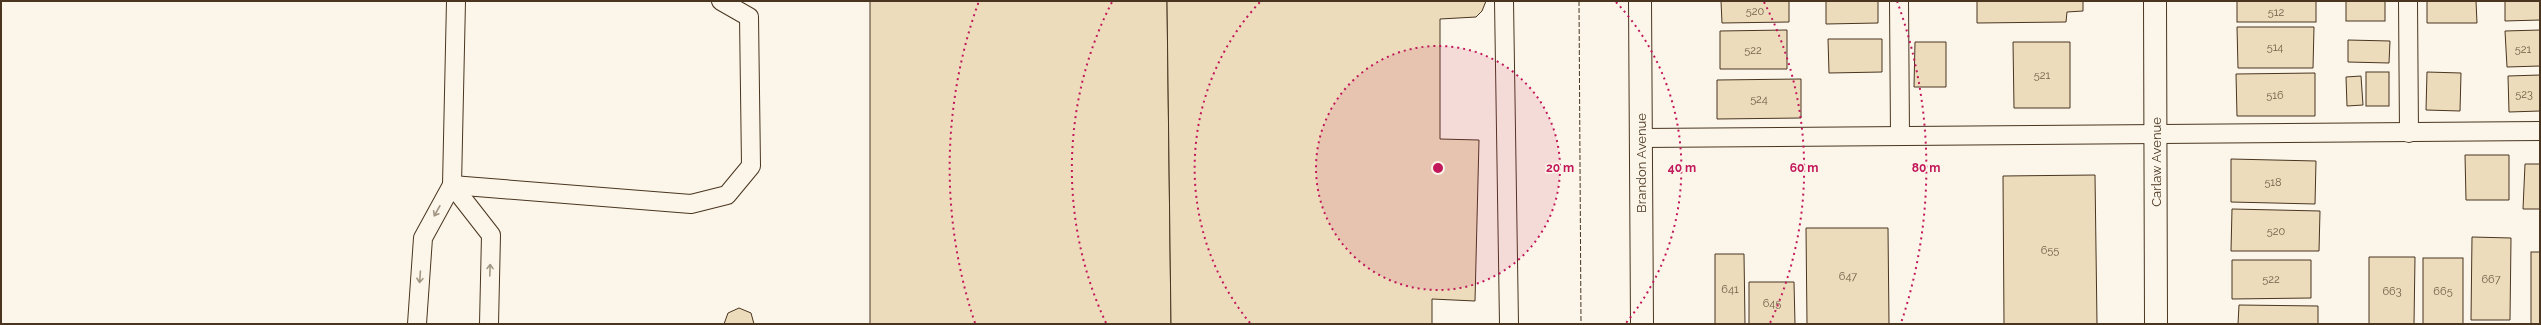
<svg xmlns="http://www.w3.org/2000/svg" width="2541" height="325" font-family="Raleway,sans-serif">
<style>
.building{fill:#ecdcbc;stroke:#4a3520}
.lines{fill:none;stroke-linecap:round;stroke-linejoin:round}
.service-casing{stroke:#4a3520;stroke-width:20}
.minor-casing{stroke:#4a3520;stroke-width:24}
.service{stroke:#fbf6e9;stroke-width:18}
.minor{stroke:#fbf6e9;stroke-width:22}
.fence{stroke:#4a3520;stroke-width:1;stroke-dasharray:5 2;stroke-linecap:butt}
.oneway{stroke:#a29684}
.ring{fill:none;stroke:#c2185b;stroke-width:2;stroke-dasharray:2 4}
.labels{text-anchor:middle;stroke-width:3;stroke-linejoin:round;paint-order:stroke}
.number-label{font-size:11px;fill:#725f47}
.street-label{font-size:13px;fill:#4a3520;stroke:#fbf6e9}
.centre{fill:#c2185b;stroke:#fbf6e9;stroke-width:2}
.ring-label{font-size:12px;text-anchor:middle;font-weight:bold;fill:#c2185b;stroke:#fbf6e9;stroke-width:3;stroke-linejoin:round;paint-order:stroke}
</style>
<rect width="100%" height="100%" fill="#fbf6e9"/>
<g class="building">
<polygon points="870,1 1167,1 1171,324 870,324"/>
<polygon points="1167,1 1486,1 1482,11 1476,17 1440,19 1440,139 1479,140 1475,301 1432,299 1432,324 1171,324"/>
<polygon points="1721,1 1789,1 1789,22 1722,23"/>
<polygon points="1826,1 1878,1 1878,23 1826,24"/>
<polygon points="1977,1 2083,1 2083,11 2067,12 2066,22 1977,23"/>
<rect x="2237" y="1" width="79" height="21"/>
<rect x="2346" y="1" width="39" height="20"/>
<polygon points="2427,1 2476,1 2477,23 2427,23"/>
<polygon points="2505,1 2540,1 2540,20 2505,21"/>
<polygon points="2237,27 2314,27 2313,68 2238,68"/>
<polygon points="1787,30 1787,69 1720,69 1720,31"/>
<polygon points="2540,30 2540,66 2507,67 2505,31"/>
<polygon points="1828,39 1882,39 1882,72 1829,73"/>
<polygon points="2348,40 2390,41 2389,63 2348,62"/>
<polygon points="1915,42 1946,42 1946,87 1914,87"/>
<polygon points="2013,42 2070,42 2070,108 2014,108"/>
<rect x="2366" y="72" width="23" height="34"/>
<polygon points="2427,72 2461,73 2460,111 2426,110"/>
<polygon points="2315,73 2315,116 2237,116 2236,74"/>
<polygon points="2540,75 2540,111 2509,112 2508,76"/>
<polygon points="2361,76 2363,105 2347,106 2346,77"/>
<polygon points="1801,79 1801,118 1717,119 1717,80"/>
<polygon points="2465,155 2509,155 2509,200 2466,200"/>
<polygon points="2231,159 2316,161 2315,204 2231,202"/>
<polygon points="2525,164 2540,164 2540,209 2523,209"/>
<polygon points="2095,175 2097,324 2004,324 2003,176"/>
<polygon points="2232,209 2320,211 2319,251 2231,251"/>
<polygon points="1806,228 1888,228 1889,324 1807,324"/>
<polygon points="2472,237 2511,238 2510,320 2471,320"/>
<rect x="2531" y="252" width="9" height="72"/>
<polygon points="1715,254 1744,254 1745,324 1715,324"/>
<polygon points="2369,257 2415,257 2414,324 2369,324"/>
<rect x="2423" y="258" width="40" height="66"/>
<polygon points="2232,260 2311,260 2311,298 2232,299"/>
<polygon points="1749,282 1794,282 1795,324 1749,324"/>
<polygon points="2239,305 2318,306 2318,324 2238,324"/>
<polygon points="739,308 751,313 754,324 724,324 728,313"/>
</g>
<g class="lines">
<defs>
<g id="service">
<polyline points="1504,1 1509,324"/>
<polyline points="1899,1 1900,136"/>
<polyline points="2408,1 2409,133"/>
<polyline points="1641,138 2540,131"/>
<polyline points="452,185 691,204 727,195 751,166 749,17 721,1"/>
<polyline points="452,185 491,235 489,324"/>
<polyline points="417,324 423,238 452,185 456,1"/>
</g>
<g id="minor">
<polyline points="1640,1 1642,324"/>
<polyline points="2155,1 2156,324"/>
</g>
</defs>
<use href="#service" class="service-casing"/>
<use href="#minor" class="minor-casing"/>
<use href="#service" class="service"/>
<use href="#minor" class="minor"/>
<polyline class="fence" points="1579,1 1581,324"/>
</g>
<defs><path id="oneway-shaft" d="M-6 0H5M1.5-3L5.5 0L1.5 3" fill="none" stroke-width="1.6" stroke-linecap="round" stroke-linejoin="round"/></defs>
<g class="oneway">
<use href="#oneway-shaft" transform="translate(437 211) rotate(119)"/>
<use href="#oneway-shaft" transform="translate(490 270) rotate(-88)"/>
<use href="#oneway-shaft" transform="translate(420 277) rotate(94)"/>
</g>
<circle cx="1438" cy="168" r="122" fill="#c2185b" fill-opacity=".12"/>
<g class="ring">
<circle cx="1438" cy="168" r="122"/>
<path d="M1250 323A244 244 0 0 1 1260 2M1616 2A244 244 0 0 1 1626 323"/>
<path d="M1106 323A366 366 0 0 1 1112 2M1764 2A366 366 0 0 1 1770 323"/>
<path d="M975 323A488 488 0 0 1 979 1M1897 1A488 488 0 0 1 1901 323"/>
</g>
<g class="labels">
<g class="number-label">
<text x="1755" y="15">520</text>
<text x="2276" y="16">512</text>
<text x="2275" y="51">514</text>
<text x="2523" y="53">521</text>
<text x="1753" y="54">522</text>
<text x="2042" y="79">521</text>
<text x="2524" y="98">523</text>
<text x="2275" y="99">516</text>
<text x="1759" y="103">524</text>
<text x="2273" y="186">518</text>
<text x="2276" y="235">520</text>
<text x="2050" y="254">655</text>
<text x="1848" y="280">647</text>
<text x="2271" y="283">522</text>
<text x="2491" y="283">667</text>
<text x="1730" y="293">641</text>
<text x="2392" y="295">663</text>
<text x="2443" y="295">665</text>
<text x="1772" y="307">645</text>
</g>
<g class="street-label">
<text transform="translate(2156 162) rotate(-90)" y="5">Carlaw Avenue</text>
<text transform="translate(1641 163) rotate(-90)" y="5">Brandon Avenue</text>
</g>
</g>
<circle cx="1438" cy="168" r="6" class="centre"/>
<g class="ring-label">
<text x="1560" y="172">20 m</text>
<text x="1682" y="172">40 m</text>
<text x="1804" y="172">60 m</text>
<text x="1926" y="172">80 m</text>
</g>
<rect width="2541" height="325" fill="none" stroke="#4a3520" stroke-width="4"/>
</svg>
